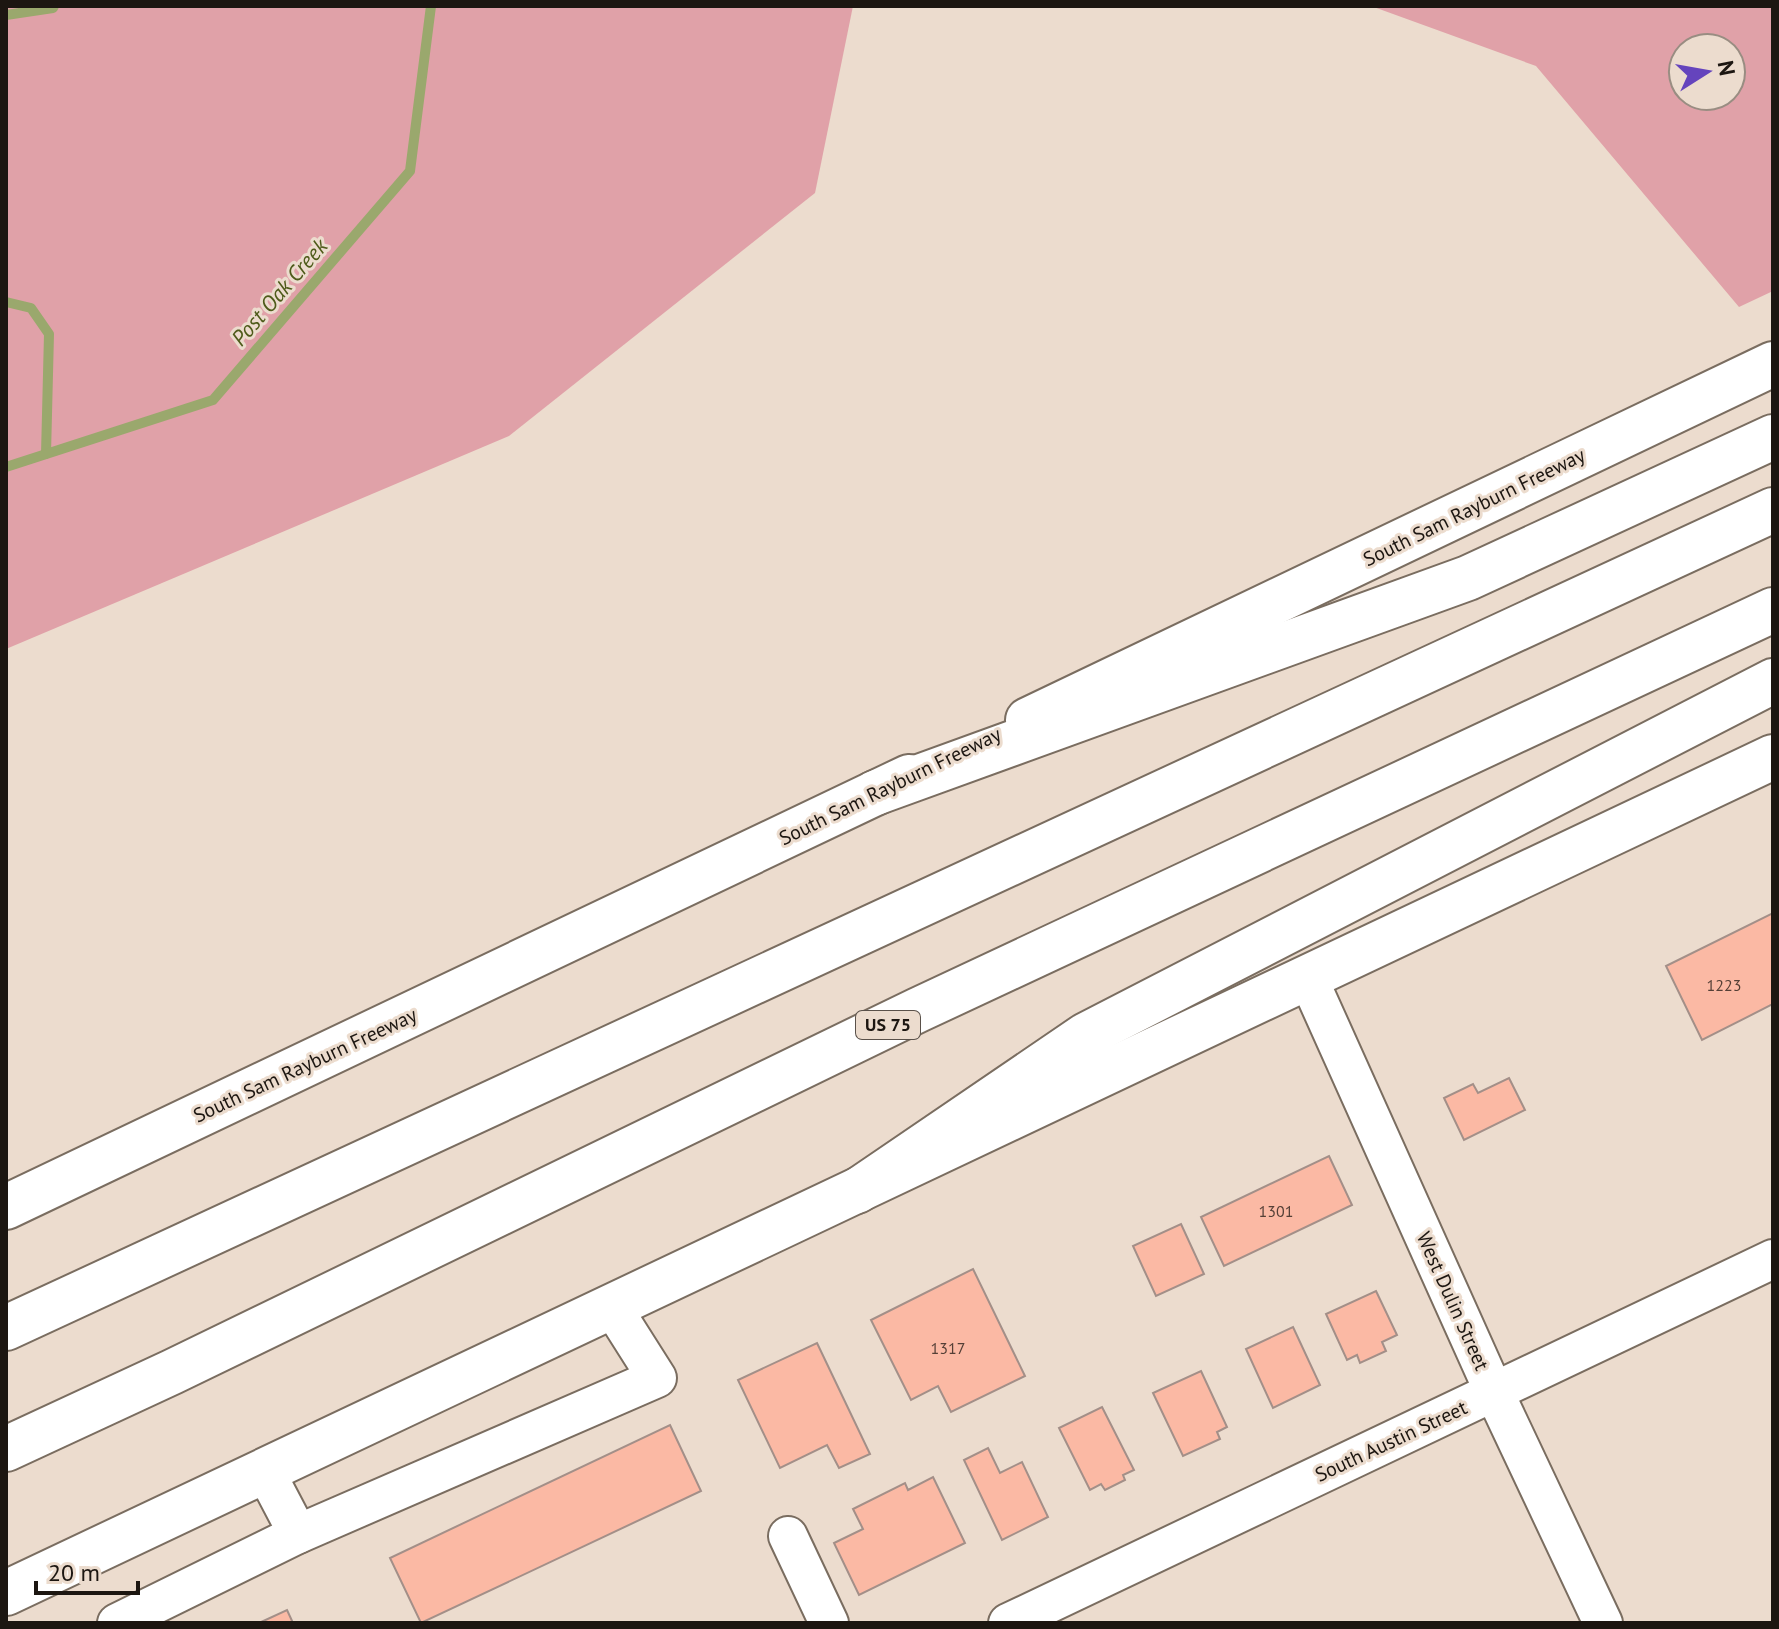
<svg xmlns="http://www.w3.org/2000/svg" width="1779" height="1629" font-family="'PT Sans',sans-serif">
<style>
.green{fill:#e0a1a8;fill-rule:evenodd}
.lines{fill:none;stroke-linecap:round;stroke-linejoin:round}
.stream{stroke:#9aa86d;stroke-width:10}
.building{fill:#fbb9a4;stroke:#a38f88;stroke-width:2}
.minor-casing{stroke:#7a6d60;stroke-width:42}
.major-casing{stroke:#7a6d60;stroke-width:48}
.highway-casing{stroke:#7a6d60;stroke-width:48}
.minor{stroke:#fff;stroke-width:38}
.major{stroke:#fff;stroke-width:44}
.highway{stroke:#fff;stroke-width:44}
.labels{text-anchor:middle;stroke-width:6;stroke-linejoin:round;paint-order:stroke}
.number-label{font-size:16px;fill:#543f36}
.shield{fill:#ecdcce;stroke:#5a514a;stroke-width:2}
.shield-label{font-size:18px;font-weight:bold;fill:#1c1611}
.street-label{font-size:20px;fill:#1c1611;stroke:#ecdcce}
.water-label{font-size:22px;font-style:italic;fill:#4e5b1a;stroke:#ecdcce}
</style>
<rect width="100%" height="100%" fill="#ecdcce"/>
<g class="green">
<polygon points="6,6 853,6 815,193 509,436 6,649"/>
<path d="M1371,6H1773V291L1739,307L1536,66ZM1683,48H1731V96H1683Z"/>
</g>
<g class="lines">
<g class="stream">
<polyline points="6,15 53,8 54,6"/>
<polyline points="6,302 31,308 49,334 46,454"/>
<polyline points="6,467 213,400 410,171 431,6"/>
</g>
</g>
<g class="building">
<polygon points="1773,913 1773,1004 1702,1040 1666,966"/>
<polygon points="1509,1078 1525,1110 1464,1140 1444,1098 1473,1084 1478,1093"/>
<polygon points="1329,1156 1352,1205 1224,1266 1201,1217"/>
<polygon points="1181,1224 1204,1274 1156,1296 1133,1246"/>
<polygon points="973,1269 1025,1376 951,1412 938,1386 911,1400 871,1320"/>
<polygon points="1376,1291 1397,1335 1382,1342 1386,1351 1360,1363 1357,1355 1347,1360 1326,1314"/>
<polygon points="1293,1327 1320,1385 1273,1408 1246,1349"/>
<polygon points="817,1343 870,1454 839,1468 827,1445 780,1468 738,1380"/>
<polygon points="1201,1371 1227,1427 1217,1432 1220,1439 1183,1456 1153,1393"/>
<polygon points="1102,1407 1134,1470 1123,1475 1125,1480 1105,1490 1101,1484 1090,1490 1059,1428"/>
<polygon points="670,1425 701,1491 421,1623 390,1558"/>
<polygon points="988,1448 1000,1473 1022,1462 1048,1517 1002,1540 964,1460"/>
<polygon points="933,1477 965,1543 859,1595 834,1543 863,1529 853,1509 905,1483 908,1490"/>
<polygon points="287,1610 293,1623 259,1623"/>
</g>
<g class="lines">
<defs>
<g id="minor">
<polyline points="1308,978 1494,1392 1603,1623"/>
<polyline points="265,1471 298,1534 657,1378 612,1307"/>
<polyline points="788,1536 829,1623"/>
<polyline points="117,1623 298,1534"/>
<polyline points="1008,1623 1773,1259"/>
</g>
<g id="major">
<polyline points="1028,720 1773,364"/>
<polyline points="6,1207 909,777"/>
<polyline points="6,1593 1773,757"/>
</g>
<g id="highway">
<polyline points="875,793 1468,578 1773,437"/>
<polyline points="857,1191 1086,1035 1773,681"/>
<polyline points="6,1328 1773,510"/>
<polyline points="6,1449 172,1372 918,1010 1773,610"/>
</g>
</defs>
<use href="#minor" class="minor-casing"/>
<use href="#major" class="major-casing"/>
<use href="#highway" class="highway-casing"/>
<use href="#minor" class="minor"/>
<use href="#major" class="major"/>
<use href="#highway" class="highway"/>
</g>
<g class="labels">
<g class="number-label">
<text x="1724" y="991">1223</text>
<text x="1276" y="1217">1301</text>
<text x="948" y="1354">1317</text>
</g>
<rect class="shield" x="856" y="1011" width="64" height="28" rx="6"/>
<g class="shield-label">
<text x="888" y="1031">US 75</text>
</g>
<g class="street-label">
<text transform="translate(1474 507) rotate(-26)" y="7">South Sam Rayburn Freeway</text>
<text transform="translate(890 786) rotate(-26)" y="7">South Sam Rayburn Freeway</text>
<text transform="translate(305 1065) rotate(-25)" y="7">South Sam Rayburn Freeway</text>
<text transform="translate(1453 1301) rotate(66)" y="7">West Dulin Street</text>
<text transform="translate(1391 1441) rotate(-25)" y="7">South Austin Street</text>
</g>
<g class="water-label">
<text transform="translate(279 292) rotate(-49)" y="8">Post Oak Creek</text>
</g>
</g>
<rect width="1779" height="1629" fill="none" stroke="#1c1611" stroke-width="16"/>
<g transform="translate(1707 72) rotate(79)"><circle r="38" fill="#ecdcce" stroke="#998d82" stroke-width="2"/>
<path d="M0-6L14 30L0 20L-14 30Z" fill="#6544bd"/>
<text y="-12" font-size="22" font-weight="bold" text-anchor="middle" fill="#1c1611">N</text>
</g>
<path d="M36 1581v12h102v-12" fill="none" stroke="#1c1611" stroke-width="4"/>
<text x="48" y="1581" font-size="24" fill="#1c1611" stroke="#ecdcce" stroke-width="6" paint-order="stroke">20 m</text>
</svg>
